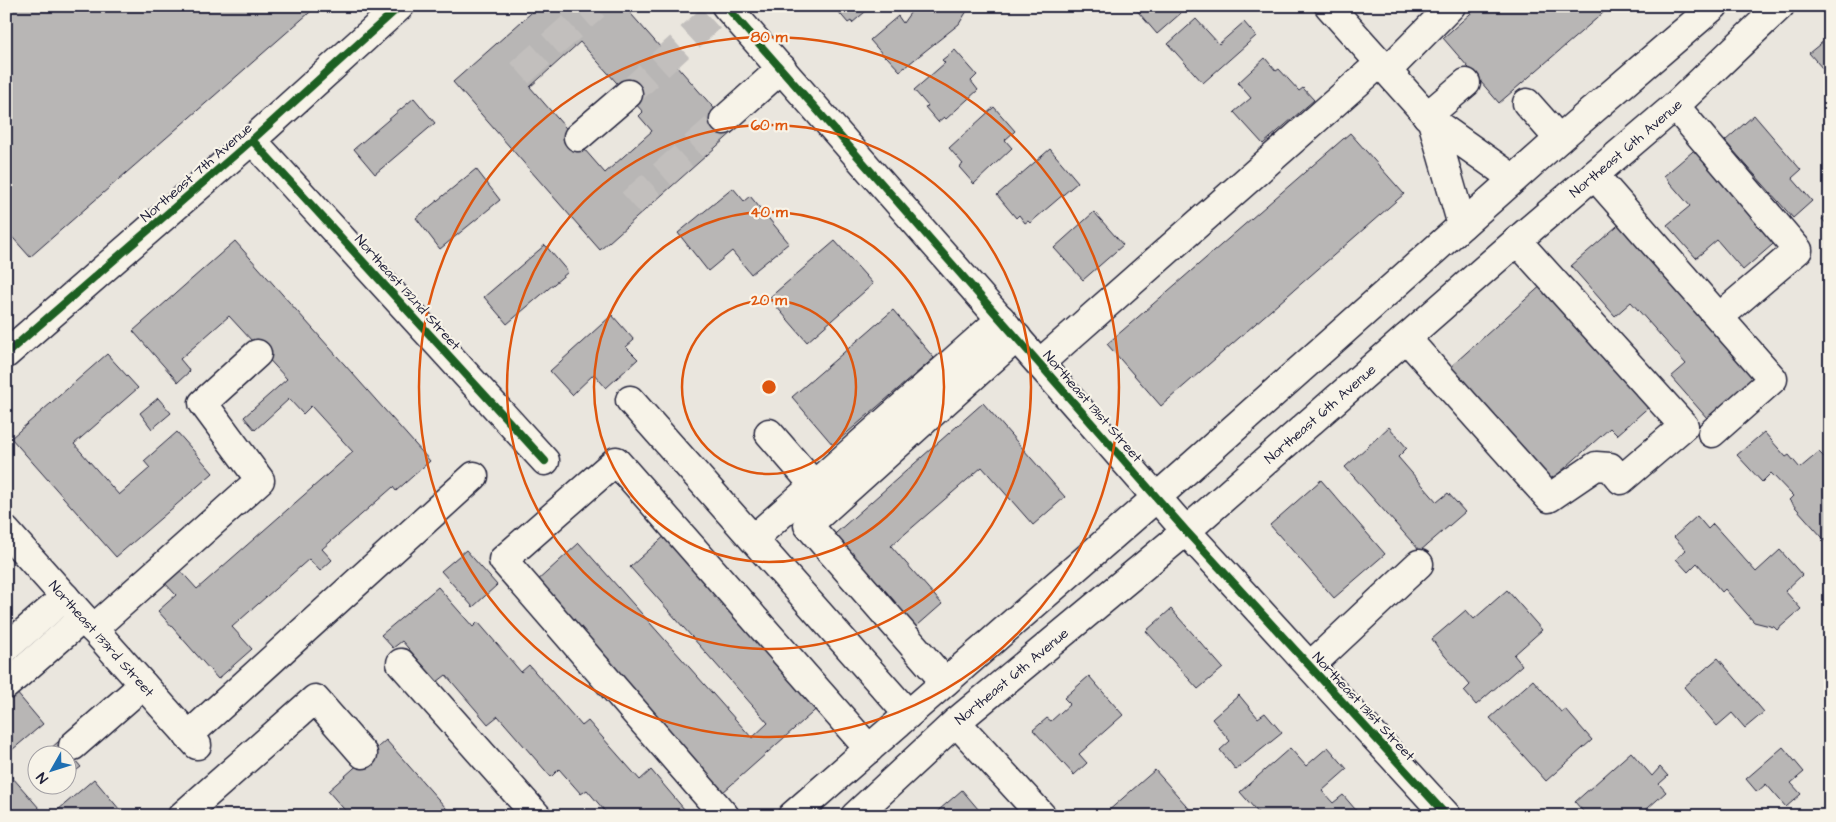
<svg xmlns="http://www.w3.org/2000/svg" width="1836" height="822" font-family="'Architects Daughter',sans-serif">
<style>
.building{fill:#b8b6b5;stroke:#22223b;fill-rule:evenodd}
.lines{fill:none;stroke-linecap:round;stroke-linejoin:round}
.minor-tunnel{stroke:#c2bfbd;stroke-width:28;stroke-dasharray:28 14;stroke-linecap:butt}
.minor-casing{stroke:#22223b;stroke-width:31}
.major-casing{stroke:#22223b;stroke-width:31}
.minor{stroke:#f7f3e8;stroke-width:28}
.major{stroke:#f7f3e8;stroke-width:28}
.cycleway-casing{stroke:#f7f3e8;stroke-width:11}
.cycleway{stroke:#1b5e20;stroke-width:8}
.ring{fill:none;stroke:#de560e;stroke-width:2.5}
.labels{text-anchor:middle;stroke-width:4.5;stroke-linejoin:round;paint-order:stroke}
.street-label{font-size:14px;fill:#22223b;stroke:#f7f3e8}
.centre{fill:#de560e;stroke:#f7f3e8;stroke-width:2.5}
.ring-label{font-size:15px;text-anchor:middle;font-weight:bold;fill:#de560e;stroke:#f7f3e8;stroke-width:4.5;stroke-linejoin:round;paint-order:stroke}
</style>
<rect width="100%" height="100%" fill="#eae6de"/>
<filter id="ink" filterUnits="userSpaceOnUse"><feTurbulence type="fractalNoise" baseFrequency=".02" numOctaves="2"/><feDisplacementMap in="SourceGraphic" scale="10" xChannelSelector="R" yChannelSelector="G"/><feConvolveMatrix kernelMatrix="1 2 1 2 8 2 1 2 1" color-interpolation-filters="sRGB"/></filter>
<g filter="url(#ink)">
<g class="building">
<polygon points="6,6 317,6 30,257 6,230"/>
<path d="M539,6H624L734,131L600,250L453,82ZM580,42L643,112L639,116L652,131L605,173L530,87Z"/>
<polygon points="830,6 872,6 852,23 851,21 848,23 837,10 835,12"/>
<polygon points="915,6 929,6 937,11 940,6 970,6 959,24 900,71 886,56 885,57 870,40 898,16 903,23"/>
<polygon points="1133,6 1189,6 1157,34"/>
<polygon points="1479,6 1611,6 1499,103 1443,38"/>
<polygon points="1196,19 1219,44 1244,22 1256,36 1203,83 1168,44"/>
<polygon points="1830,36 1830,77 1809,53"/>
<polygon points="955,50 977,75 971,81 978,90 946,119 944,117 938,122 925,107 928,106 914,90 945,63 942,60"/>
<polygon points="1265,58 1276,71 1279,69 1299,91 1303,88 1314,100 1263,144 1234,112 1251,98 1238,83"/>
<polygon points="414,98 435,123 375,174 354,149"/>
<polygon points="994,107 1015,131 1005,140 1012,148 974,184 959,167 963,164 949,148"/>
<polygon points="1754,115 1801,170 1792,178 1812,201 1793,218 1725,141"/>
<polygon points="1350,133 1404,194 1161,406 1107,344"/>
<polygon points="1699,146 1779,239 1743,270 1717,240 1696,258 1667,225 1690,206 1664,176"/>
<polygon points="1050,149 1078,182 1030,223 1028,221 1025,223 1019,215 1016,218 997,195"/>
<polygon points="476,169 500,200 440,249 416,218"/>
<polygon points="733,188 744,201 750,196 789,243 751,274 732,251 708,271 678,233"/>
<polygon points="1094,212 1123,245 1083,280 1054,248"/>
<polygon points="1830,213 1830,228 1822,219"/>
<polygon points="1624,220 1766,381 1714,426 1671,377 1686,364 1631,302 1615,316 1571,266"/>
<polygon points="235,241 430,461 396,491 393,487 322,549 332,560 320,571 309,559 232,627 252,649 218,679 158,611 176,595 163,581 178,568 197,589 353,452 311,406 303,414 289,399 255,430 244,417 287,379 229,316 180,359 190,371 178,382 133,331"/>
<polygon points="835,241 873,284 807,342 769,298"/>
<polygon points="545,245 568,272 507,324 484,297"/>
<polygon points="1544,283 1652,404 1617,435 1610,428 1549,482 1447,370"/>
<polygon points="893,310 934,358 833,445 792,397"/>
<polygon points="612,315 634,340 626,347 638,359 606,388 594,374 572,395 550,371"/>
<polygon points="107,354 138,388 74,444 119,495 150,468 144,461 177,432 213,473 116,557 11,438"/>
<polygon points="158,398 171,413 152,429 140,413"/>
<polygon points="983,403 1065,497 1033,525 982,467 891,546 942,604 909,633 828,540"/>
<polygon points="1389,427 1407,448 1398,457 1437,502 1448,493 1465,512 1420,551 1345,467"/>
<polygon points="1764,432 1786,457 1789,455 1800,468 1819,452 1830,463 1826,468 1830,472 1830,546 1789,500 1793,496 1771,473 1762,482 1737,455"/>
<polygon points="1321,480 1385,554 1334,598 1270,525"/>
<polygon points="1697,516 1708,529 1713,524 1756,572 1780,550 1802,575 1785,591 1801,609 1777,630 1774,627 1754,622 1725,589 1722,592 1697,563 1688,572 1676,559 1686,550 1674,537"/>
<polygon points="668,533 821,705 722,793 536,582 579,543 752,738 768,723 630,567"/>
<polygon points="466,550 497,585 473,607 441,571"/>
<polygon points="438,587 473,627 478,622 521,672 529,665 582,726 588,721 640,780 651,770 690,816 609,816 587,790 581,794 559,769 551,777 498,716 488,724 446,675 437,682 402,641 393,648 381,635"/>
<polygon points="1507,590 1542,630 1514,655 1522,665 1476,705 1464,691 1470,685 1439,649 1432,639 1466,610 1474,619"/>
<polygon points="1171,609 1223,668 1198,689 1146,631"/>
<polygon points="1718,658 1764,712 1745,728 1732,713 1717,726 1684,687"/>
<polygon points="1089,676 1123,715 1079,754 1087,763 1074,775 1033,730 1047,718 1051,721 1070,704 1064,698"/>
<polygon points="1533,680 1561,712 1565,709 1592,740 1546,781 1490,718"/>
<polygon points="11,686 43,724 6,755 6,690"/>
<polygon points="1239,695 1258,718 1265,713 1282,733 1236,770 1220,750 1230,741 1212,719"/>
<polygon points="386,740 453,816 350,816 328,791"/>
<polygon points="59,741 81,767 70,775 68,772 68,754 52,754 49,750"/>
<polygon points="1328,747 1347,769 1322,791 1333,803 1343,795 1361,816 1304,816 1299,811 1294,816 1261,816 1240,792 1290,748 1306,766"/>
<polygon points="1783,747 1804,772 1791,783 1801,794 1786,807 1766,784 1757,792 1746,779"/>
<polygon points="1631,752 1652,776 1660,767 1668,776 1659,784 1666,792 1639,816 1587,816 1575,802"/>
<polygon points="6,770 46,816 6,816"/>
<polygon points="1155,770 1193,813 1190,816 1110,816 1107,812"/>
<polygon points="94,779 125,816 51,816"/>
<polygon points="962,790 984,816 932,816"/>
</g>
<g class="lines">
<g class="minor-tunnel">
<polyline points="520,73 595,6"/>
<polyline points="628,94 724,6"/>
<polyline points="631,203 724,120"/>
</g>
<defs>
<g id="minor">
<polyline points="726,6 1186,531 1447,816"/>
<polyline points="1329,6 1432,121 1514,179"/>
<polyline points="1387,71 1451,6"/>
<polyline points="1527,103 1559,139"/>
<polyline points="1675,106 1798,250 1731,307"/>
<polyline points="1427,116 1466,83"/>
<polyline points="724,120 782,68"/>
<polyline points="1432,121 1462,225"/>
<polyline points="578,137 628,94"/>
<polyline points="252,140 545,461"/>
<polyline points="1594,175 1773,379 1712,433"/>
<polyline points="1406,338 1549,498 1596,466 1610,467 1621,480 1684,426 1517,241"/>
<polyline points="6,354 252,140 400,6"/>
<polyline points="1040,363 1380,63"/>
<polyline points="630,400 908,714"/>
<polyline points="769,433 814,485 1001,319"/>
<path id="s1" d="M6,531L197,745"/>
<polyline points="753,539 814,485"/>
<polyline points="93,629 260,480 203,403 257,354"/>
<polyline points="6,648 65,597"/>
<polyline points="401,663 537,816"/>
<polyline points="1310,666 1419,564"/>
<polyline points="945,682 808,525 1017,337"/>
<polyline points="6,685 83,618"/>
<polyline points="956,722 1042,816"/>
<polyline points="188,736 474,476"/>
<polyline points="73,746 143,685"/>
<polyline points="182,816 315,699 363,754"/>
<polyline points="725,816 503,560 616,461 869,749"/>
</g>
<g id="major">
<polyline points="792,816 1157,497 1559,139 1714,6"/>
<path id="s2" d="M855,816L956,722L1186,531L1527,232L1675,106L1780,6"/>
</g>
</defs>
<use href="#minor" class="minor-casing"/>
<use href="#major" class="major-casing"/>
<use href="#minor" class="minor"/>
<use href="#major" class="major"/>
<defs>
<g id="cycleway">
<polyline points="726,6 1186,531 1447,816"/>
<polyline points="252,140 545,461"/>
<polyline points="6,354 252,140 400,6"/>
</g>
</defs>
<use href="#cycleway" class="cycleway-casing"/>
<use href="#cycleway" class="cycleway"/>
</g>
</g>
<g class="ring">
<circle cx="769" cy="387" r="87"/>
<circle cx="769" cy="387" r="175"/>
<circle cx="769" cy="387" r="262"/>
<circle cx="769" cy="387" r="350"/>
</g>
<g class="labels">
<g class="street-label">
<text dy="5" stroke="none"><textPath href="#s2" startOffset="1020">Northeast 6th Avenue</textPath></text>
<text transform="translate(196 172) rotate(-41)" y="5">Northeast 7th Avenue</text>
<text transform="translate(408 292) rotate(48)" y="5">Northeast 132nd Street</text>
<text transform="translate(1093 406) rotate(49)" y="5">Northeast 131st Street</text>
<text dy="5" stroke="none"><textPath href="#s2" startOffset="615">Northeast 6th Avenue</textPath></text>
<text dy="5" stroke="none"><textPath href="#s1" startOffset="144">Northeast 133rd Street</textPath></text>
<text dy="5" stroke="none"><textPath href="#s2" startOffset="210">Northeast 6th Avenue</textPath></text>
<text transform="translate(1364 706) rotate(47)" y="5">Northeast 131st Street</text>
</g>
</g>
<circle cx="769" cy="387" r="8" class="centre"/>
<g class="ring-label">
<text x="769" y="42">80 m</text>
<text x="769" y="130">60 m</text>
<text x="769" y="217">40 m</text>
<text x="769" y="305">20 m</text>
</g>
<rect width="1836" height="822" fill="none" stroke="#f7f3e8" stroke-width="25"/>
<rect x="12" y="12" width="1811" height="797" fill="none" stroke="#22223b" stroke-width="2" filter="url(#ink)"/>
<g transform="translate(52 770) rotate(231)"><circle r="24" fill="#f7f3e8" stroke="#a29fa3"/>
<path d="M0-4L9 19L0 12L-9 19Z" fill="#1f6fb2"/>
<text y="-8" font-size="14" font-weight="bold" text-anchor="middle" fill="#22223b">N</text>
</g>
</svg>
